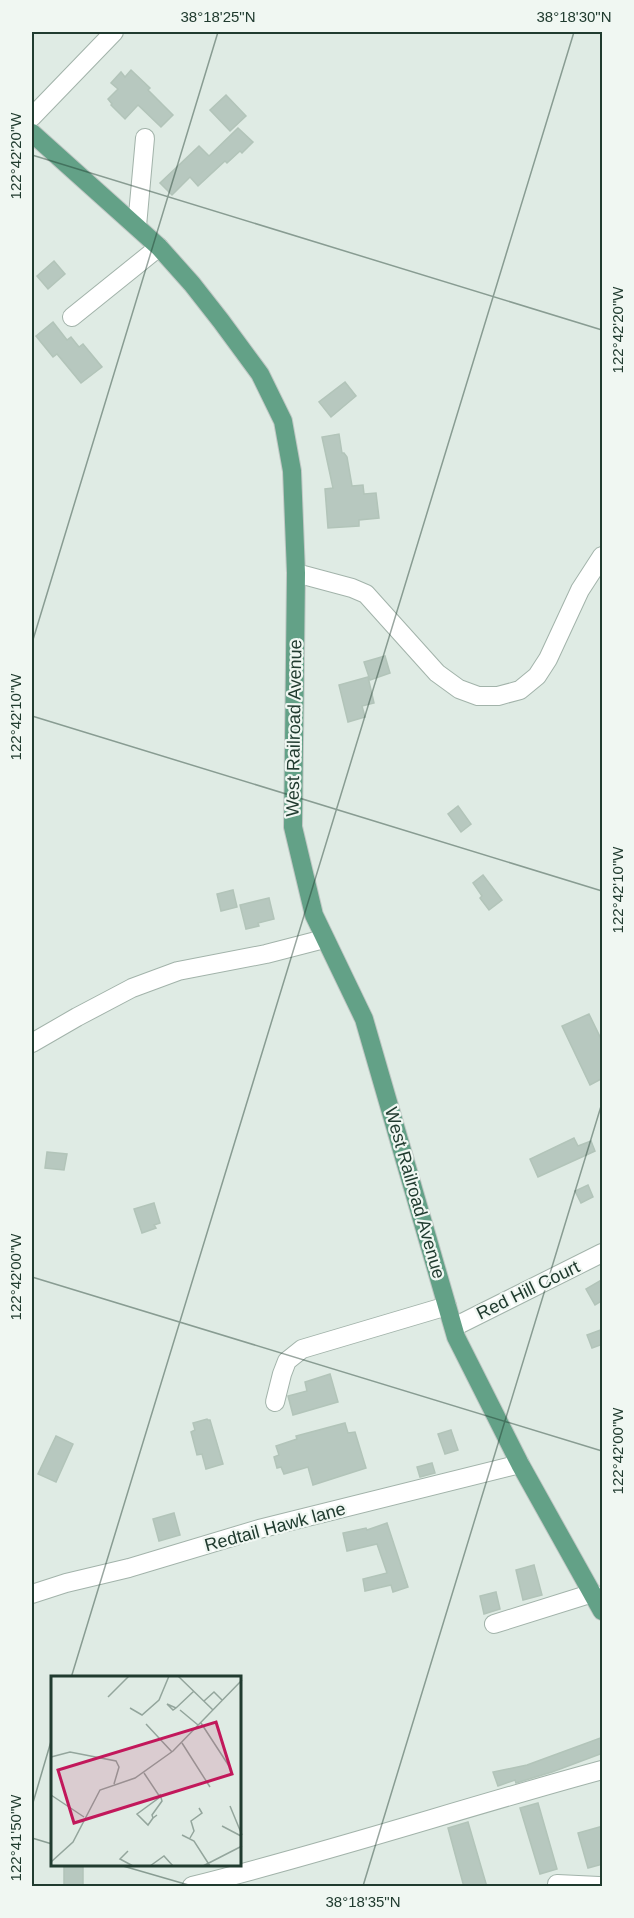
<svg xmlns="http://www.w3.org/2000/svg" width="634" height="1918" font-family="Arial,sans-serif">
<style>
.building{fill:#b7c8bf;stroke:#b2c4b9;stroke-width:1.5}
.lines{fill:none;stroke-linecap:round;stroke-linejoin:round}
.minor-casing{stroke:#a2b3aa;stroke-width:20}
.major-casing{stroke:#c1c8c5;stroke-width:20}
.minor{stroke:#fff;stroke-width:18}
.major{stroke:#63a187;stroke-width:18}
.ticks{fill:none;stroke:#203b2f;stroke-width:1.5;stroke-opacity:0.45}
.labels{text-anchor:middle;stroke-width:4.5;stroke-linejoin:round;paint-order:stroke}
.street-label{font-size:18px;fill:#203b2f;stroke:#f0f7f2}
.inset-road{fill:none;stroke:#93a59c;stroke-width:1.5}
.view{fill:#c2185b;fill-opacity:0.15;stroke:#c2185b;stroke-width:3}
.inset-edge{fill:none;stroke:#203b2f;stroke-width:3}
.neatline{fill:none;stroke:#203b2f;stroke-width:2}
.ticks-label{font-size:15px;text-anchor:middle;fill:#203b2f}
</style>
<rect width="100%" height="100%" fill="#dfebe4"/>
<g class="building">
<polygon points="131,70 150,88 148,90 173,115 161,127 138,105 125,119 111,105 112,104 108,99 118,89 111,83 121,72 125,77"/>
<polygon points="226,95 246,116 230,131 210,110"/>
<polygon points="238,128 253,142 242,153 240,151 227,163 225,161 198,186 190,177 172,195 160,183 199,146 209,156"/>
<polygon points="54,261 65,274 48,289 37,276"/>
<polygon points="53,322 67,340 71,337 79,347 83,344 102,367 81,383 57,354 53,357 36,336"/>
<polygon points="345,382 356,396 331,417 319,402"/>
<polygon points="339,434 342,453 344,453 347,457 352,486 363,485 364,494 376,493 379,518 359,520 359,526 328,528 325,489 333,488 322,437"/>
<polygon points="385,656 390,673 370,680 364,662"/>
<polygon points="368,677 374,703 362,706 365,717 348,722 339,685"/>
<polygon points="458,806 471,824 461,832 448,814"/>
<polygon points="483,875 502,900 489,910 480,898 482,896 473,883"/>
<polygon points="233,890 237,907 221,911 217,894"/>
<polygon points="269,898 274,919 258,923 259,926 246,929 240,905"/>
<polygon points="589,1014 603,1043 603,1078 590,1085 562,1026"/>
<polygon points="574,1138 578,1146 591,1141 595,1151 538,1177 530,1159"/>
<polygon points="47,1152 67,1154 64,1170 45,1168"/>
<polygon points="588,1185 593,1197 581,1203 575,1191"/>
<polygon points="154,1203 160,1223 154,1225 156,1228 142,1233 134,1209"/>
<polygon points="603,1279 603,1300 595,1305 586,1289"/>
<polygon points="603,1329 603,1344 592,1348 587,1335"/>
<polygon points="330,1374 338,1402 293,1415 288,1396 307,1391 305,1382"/>
<polygon points="207,1419 208,1420 210,1420 223,1464 206,1469 202,1454 197,1455 191,1432 195,1430 193,1423"/>
<polygon points="345,1423 348,1433 355,1432 366,1468 313,1485 308,1467 284,1474 281,1467 277,1468 274,1457 279,1455 276,1446 297,1439 296,1436"/>
<polygon points="451,1430 458,1450 445,1454 438,1434"/>
<polygon points="56,1436 73,1444 56,1482 38,1474"/>
<polygon points="432,1463 435,1473 420,1477 417,1467"/>
<polygon points="174,1513 180,1535 159,1541 153,1519"/>
<polygon points="387,1523 408,1587 393,1592 391,1585 365,1591 363,1579 387,1573 377,1544 347,1551 343,1533 366,1528 367,1530"/>
<polygon points="534,1565 542,1595 523,1600 516,1570"/>
<polygon points="496,1592 500,1609 484,1614 480,1596"/>
<polygon points="603,1737 603,1753 552,1772 516,1783 515,1780 498,1786 493,1772 527,1765"/>
<polygon points="538,1803 557,1869 540,1874 520,1808"/>
<polygon points="468,1822 487,1887 464,1887 448,1828"/>
<polygon points="603,1826 603,1864 588,1868 578,1833"/>
<rect x="64" y="1866" width="19" height="21"/>
</g>
<g class="lines">
<defs>
<g id="minor">
<polyline points="32,117 114,32"/>
<polyline points="137,226 145,138"/>
<polyline points="72,317 159,247"/>
<polyline points="296,573 352,588 366,594 437,673 459,689 478,696 498,696 520,690 537,676 548,659 580,590 602,556"/>
<polyline points="32,1043 77,1017 132,988 178,971 266,954 324,939"/>
<polyline points="454,1327 602,1253"/>
<polyline points="275,1402 282,1374 287,1361 302,1349 447,1306"/>
<polyline points="32,1594 66,1583 129,1568 259,1529 520,1464"/>
<polyline points="494,1624 593,1593"/>
<polyline points="557,1884 599,1886"/>
<path d="M192,1886C330,1852 465,1807 602,1770"/>
</g>
<polyline id="major" points="32,133 159,247 192,284 221,321 260,374 283,421 292,471 296,573 293,827 314,915 364,1019 456,1337 520,1464 602,1611"/>
</defs>
<use href="#minor" class="minor-casing"/>
<use href="#major" class="major-casing"/>
<use href="#minor" class="minor"/>
<use href="#major" class="major"/>
</g>
<path class="ticks" d="M32,155L602,330M32,643L218,32M32,716L602,891M32,1277L602,1451M71,1678L574,32M32,1806L52,1738M32,1838L52,1844M123,1866L192,1886M363,1886L602,1103"/>
<g class="labels">
<g class="street-label">
<text transform="translate(294 728) rotate(-89)" y="6">West Railroad Avenue</text>
<text transform="translate(415 1193) rotate(74)" y="6">West Railroad Avenue</text>
<text transform="translate(528 1290) rotate(-26)" y="6">Red Hill Court</text>
<text transform="translate(275 1527) rotate(-15)" y="6">Redtail Hawk lane</text>
</g>
</g>
<g transform="translate(51 1676)">
<rect width="190" height="190" fill="#dfebe4"/>
<path class="inset-road" d="M127,0L162,34M57,21L78,0M153,25L163,16L171,24M79,32L91,39L108,24L118,0M125,32L116,28L122,34L125,32L143,15M129,34L147,49M150,47L178,90M95,48L121,76M131,67L159,111M0,81L19,76L65,85L68,91L63,108M93,97L109,121L86,138L97,149L102,142M0,119L33,141M179,130L191,159M106,139L102,142L101,139L111,125L109,118M171,150L190,160M131,159L143,165L159,190M139,162L143,155L140,145L151,137L148,132M77,175L69,183L82,190M0,186L22,166L49,114L84,102L122,75L191,4M99,190L113,180L122,190M152,190L191,170"/>
<path class="view" d="M165,46L181,98L23,147L7,94Z"/>
<rect width="190" height="190" class="inset-edge"/>
</g>
<rect width="634" height="1918" fill="none" stroke="#f0f7f2" stroke-width="66"/>
<rect x="33" y="33" width="568" height="1852" class="neatline"/>
<g class="ticks-label">
<text x="218" y="22">38°18'25"N</text>
<text x="574" y="22">38°18'30"N</text>
<text transform="translate(16 156) rotate(-90)" y="5">122°42'20"W</text>
<text transform="translate(618 330) rotate(-90)" y="5">122°42'20"W</text>
<text transform="translate(16 717) rotate(-90)" y="5">122°42'10"W</text>
<text transform="translate(618 890) rotate(-90)" y="5">122°42'10"W</text>
<text transform="translate(16 1277) rotate(-90)" y="5">122°42'00"W</text>
<text transform="translate(618 1451) rotate(-90)" y="5">122°42'00"W</text>
<text transform="translate(16 1838) rotate(-90)" y="5">122°41'50"W</text>
<text x="363" y="1907">38°18'35"N</text>
</g>
</svg>
